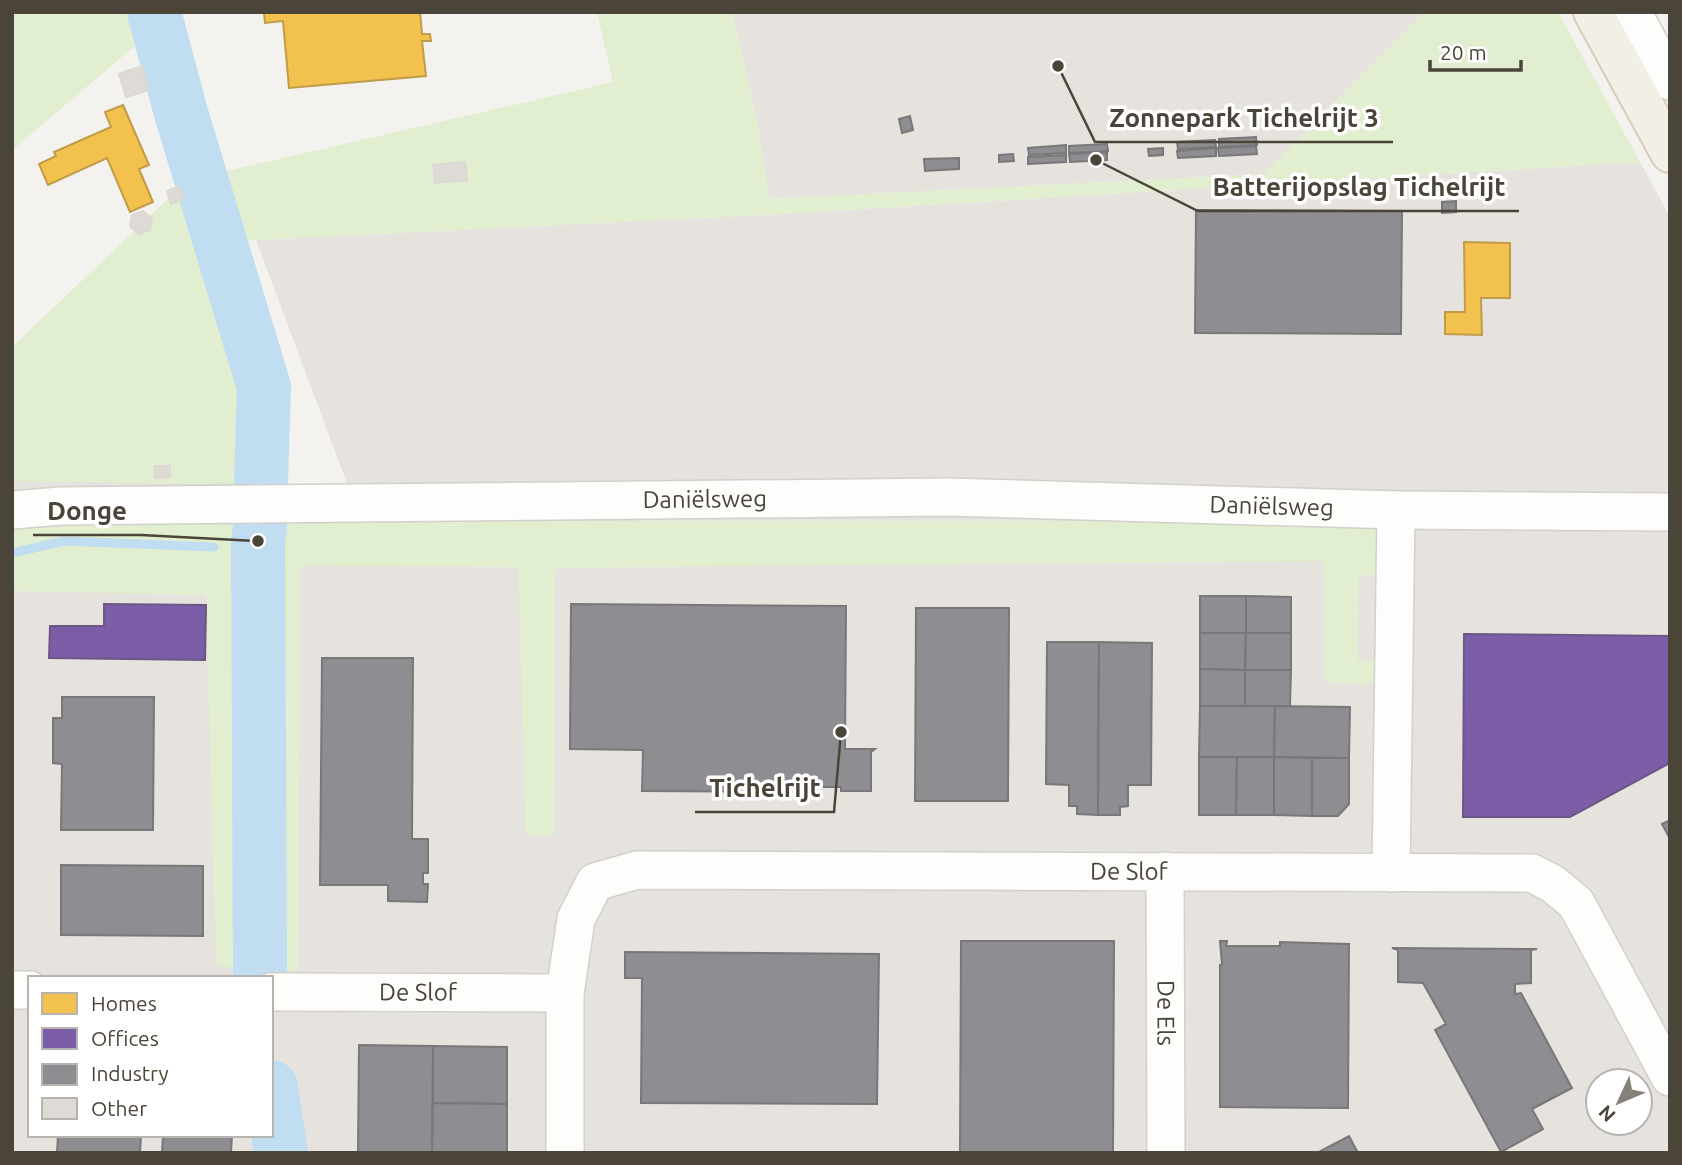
<svg xmlns="http://www.w3.org/2000/svg" width="1682" height="1165" font-family="Ubuntu,sans-serif">
<style>
.industrial{fill:#e6e2de;fill-rule:evenodd}
.green{fill:#e1eecf}
.parking{fill:#e6e3df}
.water{fill:#c0ddf1}
.homes{fill:#f2c14e;stroke:#c09c48;stroke-width:2}
.offices{fill:#7b5ea7;stroke:#6d5686;stroke-width:2}
.industry{fill:#8d8d92;stroke:#797777;stroke-width:2}
.lines{fill:none;stroke-linecap:round;stroke-linejoin:round}
.stream{stroke:#c0ddf1;stroke-width:9}
.river{stroke:#c0ddf1;stroke-width:54}
.building{fill:#dedbd6;stroke:#dcd9d4;stroke-width:2}
.minor-casing{stroke:#d2d0cb;stroke-width:40}
.major-casing{stroke:#d6cebb;stroke-width:42}
.minor{stroke:#fdfdfc;stroke-width:37}
.major{stroke:#f2efe6;stroke-width:38}
.labels{text-anchor:middle;stroke-width:7;stroke-linejoin:round;paint-order:stroke}
.street-label{font-size:24px;fill:#4b4439;stroke:#fff}
.leader{fill:none;stroke:#4b4439;stroke-width:2.5}
.callout-dot{fill:#4b4439;stroke:#fff;stroke-width:2.5}
.callout-label{font-size:26px;text-anchor:middle;font-weight:bold;fill:#4b4439;stroke:#fff;stroke-width:7;stroke-linejoin:round;paint-order:stroke}
</style>
<rect width="100%" height="100%" fill="#f4f2ee"/>
<g class="industrial">
<polygon points="732,12 1424,12 1264,174 769,199 757,120"/>
<path d="M1640,162L1670,217V1153H12V475L348,486L256,240L764,215ZM30,978H271V1135H30ZM1598,1081H1640V1123H1598Z"/>
</g>
<g class="green">
<polygon points="12,12 137,12 143,39 12,150"/>
<polygon points="597,12 732,12 757,120 770,199 1264,174 1424,12 1558,12 1640,162 763,215 256,240 216,244 264,405 264,483 208,484 12,481 12,347 188,180 613,82"/>
<polygon points="12,521 1355,521 1375,526 1381,544 1383,575 1359,575 1358,660 1382,661 1381,675 1371,684 1325,682 1323,561 555,568 554,835 526,835 518,567 300,566 298,971 216,966 206,595 12,591"/>
</g>
<polygon class="parking" points="1359,575 1383,575 1382,661 1358,661"/>
<polygon class="water" points="137,12 165,12 211,173 188,180 143,39"/>
<g class="homes">
<polygon points="264,12 420,12 422,34 430,34 431,41 422,41 426,76 289,88 283,21 265,23"/>
<polygon points="123,105 149,165 139,169 153,202 130,212 107,158 48,185 39,164 56,156 54,152 111,127 105,112"/>
<polygon points="1464,242 1510,243 1510,298 1481,298 1482,335 1445,334 1445,312 1465,312"/>
</g>
<g class="offices">
<polygon points="104,604 206,605 205,660 49,658 50,626 104,626"/>
<polygon points="1464,634 1670,636 1670,763 1570,817 1463,817"/>
</g>
<g class="industry">
<polygon points="910,116 913,130 902,133 899,119"/>
<polygon points="1256,137 1257,145 1219,147 1219,139"/>
<polygon points="1215,140 1216,147 1178,149 1177,142"/>
<polygon points="1107,144 1108,151 1069,153 1069,146"/>
<polygon points="1066,145 1066,153 1029,155 1028,148"/>
<polygon points="1256,146 1257,154 1219,156 1218,148"/>
<polygon points="1163,148 1163,155 1149,156 1148,149"/>
<polygon points="1216,148 1216,156 1178,158 1177,151"/>
<polygon points="1107,152 1107,160 1070,162 1069,154"/>
<polygon points="1013,154 1014,161 999,162 999,155"/>
<polygon points="1066,155 1066,162 1028,164 1028,157"/>
<polygon points="959,158 959,169 925,171 924,159"/>
<polygon points="1456,201 1456,212 1442,213 1442,202"/>
<polygon points="1196,210 1402,211 1401,334 1195,333"/>
<rect x="1200" y="596" width="46" height="37"/>
<polygon points="1246,596 1291,597 1291,633 1246,633"/>
<polygon points="571,604 846,606 845,749 875,749 871,752 871,791 841,791 841,787 807,787 808,792 642,791 643,750 570,749"/>
<polygon points="916,608 1009,608 1008,801 915,801"/>
<polygon points="1200,633 1246,633 1245,670 1200,669"/>
<polygon points="1246,633 1291,633 1291,670 1245,670"/>
<polygon points="1047,642 1099,642 1098,815 1077,814 1077,806 1069,806 1069,785 1046,784"/>
<polygon points="1099,642 1152,643 1151,785 1128,785 1128,806 1120,807 1120,815 1098,815"/>
<polygon points="322,658 413,658 412,839 428,839 428,873 423,873 423,884 428,884 427,902 388,901 388,885 320,885"/>
<polygon points="1200,669 1245,670 1245,706 1200,706"/>
<polygon points="1245,670 1291,670 1290,706 1245,706"/>
<polygon points="62,697 154,697 153,830 61,830 62,764 53,763 53,718 62,718"/>
<polygon points="1200,706 1275,706 1274,757 1199,757"/>
<polygon points="1275,706 1350,707 1349,758 1274,757"/>
<polygon points="1199,757 1237,757 1236,815 1199,815"/>
<polygon points="1237,757 1274,757 1274,815 1236,815"/>
<polygon points="1274,757 1312,758 1312,816 1274,815"/>
<polygon points="1312,758 1349,758 1349,804 1338,816 1312,816"/>
<polygon points="1670,820 1670,839 1662,824"/>
<polygon points="61,865 203,866 203,936 61,935"/>
<polygon points="961,941 1114,941 1113,1153 960,1153"/>
<polygon points="1220,941 1227,941 1226,946 1280,946 1280,942 1349,944 1348,1108 1220,1107 1220,965 1222,965"/>
<polygon points="1392,948 1537,949 1531,950 1531,983 1515,984 1515,994 1521,993 1572,1088 1532,1109 1543,1129 1501,1152 1435,1030 1446,1024 1423,983 1398,982 1398,950"/>
<polygon points="625,952 879,954 877,1104 641,1103 642,978 625,978"/>
<polygon points="359,1045 433,1046 432,1153 358,1153"/>
<polygon points="433,1046 507,1047 507,1104 433,1103"/>
<polygon points="433,1103 507,1104 507,1153 432,1153"/>
<polygon points="58,1135 141,1135 140,1153 57,1153"/>
<polygon points="163,1135 232,1135 231,1153 162,1153"/>
<polygon points="1349,1136 1358,1153 1317,1153"/>
</g>
<g class="lines">
<polyline class="stream" points="12,553 64,541 214,547"/>
<g class="river">
<polyline points="154,12 181,113 264,387 261,483"/>
<polyline points="260,528 258,541 260,969"/>
<polyline points="271,1087 281,1153"/>
</g>
</g>
<g class="building">
<polygon points="142,66 149,90 126,97 119,74"/>
<polygon points="465,162 467,180 435,183 433,165"/>
<polygon points="179,186 184,199 171,204 167,191"/>
<polygon points="143,211 152,219 150,230 139,234 130,226 132,215"/>
<polygon points="155,466 170,466 170,477 155,478"/>
</g>
<g class="lines">
<defs>
<g id="minor">
<polyline points="1632,12 1670,81"/>
<path id="s1" d="M12,510L61,506L947,497L1396,510L1670,512"/>
<path id="s2" d="M1165,871L1166,1153"/>
<polyline points="1391,873 1396,510"/>
<polyline points="12,990 30,990"/>
<path id="s3" d="M271,992L565,993"/>
<path id="s4" d="M565,1153V993L576,919L595,882L637,870L1532,873L1553,884L1576,903L1670,1077"/>
</g>
<polyline id="major" points="1593,12 1670,153"/>
</defs>
<use href="#minor" class="minor-casing"/>
<use href="#major" class="major-casing"/>
<use href="#minor" class="minor"/>
<use href="#major" class="major"/>
</g>
<g class="labels">
<g class="street-label">
<text dy="8" stroke="none"><textPath href="#s1" startOffset="693">Daniëlsweg</textPath></text>
<text dy="8" stroke="none"><textPath href="#s1" startOffset="1260">Daniëlsweg</textPath></text>
<text dy="8" stroke="none"><textPath href="#s4" startOffset="812">De Slof</textPath></text>
<text dy="8" stroke="none"><textPath href="#s3" startOffset="147">De Slof</textPath></text>
<text dy="8" stroke="none"><textPath href="#s2" startOffset="142">De Els</textPath></text>
</g>
</g>
<path class="leader" d="M1058 66L1095 142H1393M1096 160L1198 211H1519M258 541L141 535H33M841 732L834 812H695"/>
<g class="callout-dot">
<circle cx="1058" cy="66" r="7"/>
<circle cx="1096" cy="160" r="7"/>
<circle cx="258" cy="541" r="7"/>
<circle cx="841" cy="732" r="7"/>
</g>
<g class="callout-label">
<text x="1244" y="127">Zonnepark Tichelrijt 3</text>
<text x="1359" y="196">Batterijopslag Tichelrijt</text>
<text x="87" y="520">Donge</text>
<text x="765" y="797">Tichelrijt</text>
</g>
<rect width="1682" height="1165" fill="none" stroke="#4b4439" stroke-width="28"/>
<rect x="28" y="976" width="245" height="161" fill="#ffffff" stroke="#b7b4b0" stroke-width="2"/>
<rect x="42" y="993" width="35" height="21" fill="#f2c14e" stroke="#b7b4b0" stroke-width="2"/>
<text x="91" y="1011" font-size="21" fill="#4b4439">Homes</text>
<rect x="42" y="1028" width="35" height="21" fill="#7b5ea7" stroke="#b7b4b0" stroke-width="2"/>
<text x="91" y="1046" font-size="21" fill="#4b4439">Offices</text>
<rect x="42" y="1064" width="35" height="21" fill="#8d8d92" stroke="#b7b4b0" stroke-width="2"/>
<text x="91" y="1081" font-size="21" fill="#4b4439">Industry</text>
<rect x="42" y="1098" width="35" height="21" fill="#dedbd6" stroke="#b7b4b0" stroke-width="2"/>
<text x="91" y="1116" font-size="21" fill="#4b4439">Other</text>
<g transform="translate(1619 1102) rotate(226)"><circle r="33" fill="#ffffff" stroke="#b7b4b0" stroke-width="2"/>
<path d="M0-5L12 26L0 18L-12 26Z" fill="#868178"/>
<text y="-10" font-size="19" font-weight="bold" text-anchor="middle" fill="#4b4439">N</text>
</g>
<path d="M1430 60v10h91v-10" fill="none" stroke="#4b4439" stroke-width="3.5"/>
<text x="1440" y="60" font-size="21" fill="#4b4439" stroke="#ffffff" stroke-width="5" paint-order="stroke">20 m</text>
</svg>
